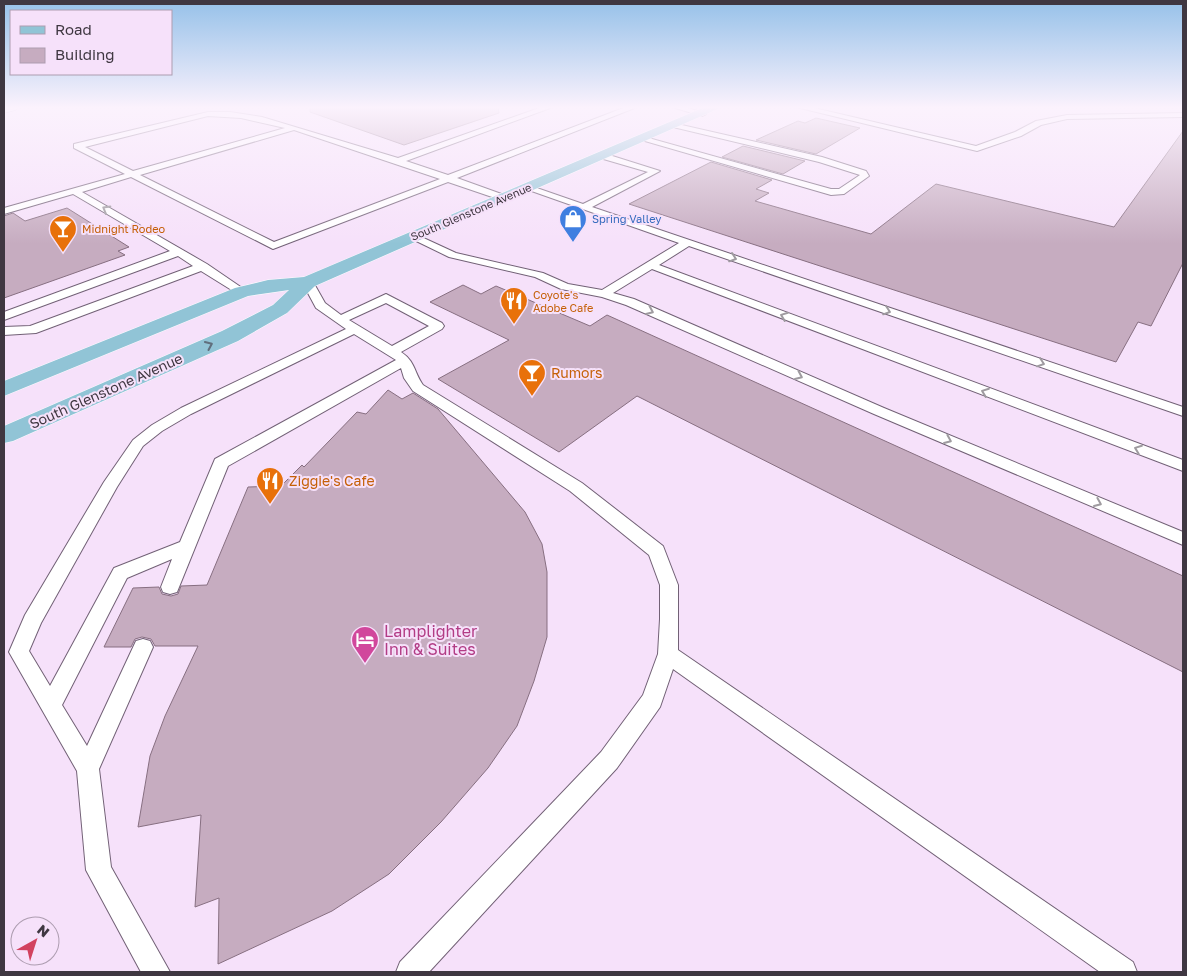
<svg xmlns="http://www.w3.org/2000/svg" width="1187" height="976" font-family="'Golos Text',sans-serif">
<style>
.building{fill:#c6acc0;stroke:#876f81}
.lines{fill:none;stroke-linecap:round;stroke-linejoin:round}
.service-casing{stroke:#726176;stroke-width:2}
.minor-casing{stroke:#726176;stroke-width:1}
.primary-casing{stroke:#fff;stroke-width:1}
.service{fill:#fff;fill-rule:evenodd}
.minor{fill:#fff;fill-rule:evenodd}
.primary{fill:#91c4d6;fill-rule:evenodd}
.oneway{stroke:#9f9ba0}
.oneway2{stroke:#606f7d}
.labels{text-anchor:middle;stroke-width:4;stroke-linejoin:round;paint-order:stroke}
.far-street-label{font-size:11px;fill:#3f3741;stroke:#f6e1fa}
.far-shop-label{font-size:11px;fill:#366cbe;stroke:#f6e1fa;text-anchor:start}
.far-food-label{font-size:11px;fill:#c56008;stroke:#f6e1fa;text-anchor:start}
.food-label{font-size:14px;fill:#c56008;stroke:#f6e1fa;text-anchor:start}
.street-label{font-size:14px;fill:#3f3741;stroke:#f6e1fa}
.near-hotel-label{font-size:16px;fill:#b23c85;stroke:#f6e1fa;text-anchor:start}
</style>
<rect width="100%" height="100%" fill="#f6e1fa"/>
<g class="building">
<polygon points="310,107 498,107 499,113 404,145 310,112"/>
<polygon points="816,118 860,128 816,154 756,140 798,121 805,123"/>
<polygon points="1183,131 1183,263 1151,326 1138,322 1116,362 629,204 711,162 772,180 756,189 769,193 755,201 871,234 936,184 1114,227"/>
<polygon points="743,146 805,161 783,174 722,157"/>
<polygon points="67,208 129,247 118,251 125,255 4,298 4,216 13,213 25,221"/>
<polygon points="463,285 481,294 496,286 590,326 607,315 1183,576 1183,672 637,396 559,452 438,379 509,340 430,302"/>
<polygon points="388,390 402,399 413,393 438,409 525,512 542,544 547,572 547,637 534,681 517,726 488,768 441,822 389,874 332,911 218,964 219,898 195,907 201,815 138,827 150,756 165,716 198,646 155,646 151,639 142,637 135,639 131,647 104,647 133,588 159,587 162,594 171,596 178,594 181,586 207,585 248,487 281,486 302,465 304,467 357,412 366,414"/>
</g>
<g class="lines">
<defs>
<g id="service">
<path d="M542,107H553L406,161L448,175L626,107H637L457,178L507,196V200H501L448,182L273,249L131,177L82,192L207,264L248,292L242,295L238,294L201,271L36,333L4,335V327L30,326L193,266L178,256L4,320V312L170,251L73,194L4,214V208L125,174L74,148V144L208,112H230L262,117L398,158ZM208,116L241,118L285,128L133,171L85,147ZM294,130L440,179L274,242L140,175Z"/>
<polygon points="672,107 685,107 706,114 702,116"/>
<polygon points="796,107 810,107 976,146 1015,132 1036,121 1067,115 1183,113 1183,117 1067,119 1041,125 1021,136 977,151"/>
<polygon points="673,123 822,157 866,171 869,176 844,194 831,195 638,139 645,137 831,189 839,189 860,175 819,162 673,127"/>
<polygon points="600,154 606,154 660,171 592,207 1183,407 1183,416 689,246 659,265 1183,460 1183,471 652,269 613,293 634,299 884,408 1183,532 1183,545 874,414 626,305 602,297 561,289 535,277 449,257 408,237 409,235 417,235 456,253 543,273 568,284 602,290 679,243 523,188 525,186 531,186 583,204 648,172 600,158"/>
<path d="M308,279L312,280L325,303L341,315L386,294L442,323L444,326L442,329L401,352C415,361 414,372 423,385L582,483L663,546L678,585V650L1133,962L1137,972H1100L673,669L660,707L617,768L429,972H396L400,962L601,752L643,695L658,654L660,619V585L649,555L570,491L413,391L404,378L401,368L228,466L177,592L170,594L163,592L161,587L172,559L127,578L62,705L87,746L136,641L143,639L150,641L153,647L99,769L111,867L170,972H141L86,870L77,771L9,652L25,615L104,482L133,440L152,425L181,408L346,329L316,308L302,282ZM386,303L429,326L392,346L349,320ZM354,334L396,360L215,459L180,542L114,568L50,686L29,651L41,623L117,487L143,446L162,431L191,414Z"/>
</g>
<polygon id="minor" points="4,107 18,107 16,110 4,113"/>
<polygon id="primary" points="705,107 722,107 315,286 287,313 238,341 13,441 4,443 4,426 222,331 273,305 289,290 248,296 4,396 4,381 235,288 268,280 304,277"/>
</defs>
<use href="#service" class="service-casing"/>
<use href="#minor" class="minor-casing"/>
<use href="#primary" class="primary-casing"/>
<use href="#service" class="service"/>
<use href="#minor" class="minor"/>
<use href="#primary" class="primary"/>
</g>
<defs><path id="oneway-chevron" d="M-2-3.5L2.5 0L-2 3.5" fill="none" stroke-width="1.6" stroke-linecap="round" stroke-linejoin="round" transform="scale(1.25)"/></defs>
<g class="oneway">
<use href="#oneway-chevron" transform="translate(106 209) rotate(-150)"/>
<use href="#oneway-chevron" transform="translate(733 258) rotate(19)"/>
<use href="#oneway-chevron" transform="translate(650 311) rotate(24)"/>
<use href="#oneway-chevron" transform="translate(887 311) rotate(19)"/>
<use href="#oneway-chevron" transform="translate(784 316) rotate(-159)"/>
<use href="#oneway-chevron" transform="translate(1041 363) rotate(19)"/>
<use href="#oneway-chevron" transform="translate(799 376) rotate(24)"/>
<use href="#oneway-chevron" transform="translate(985 392) rotate(-159)"/>
<use href="#oneway-chevron" transform="translate(948 440) rotate(23)"/>
<use href="#oneway-chevron" transform="translate(1138 449) rotate(-159)"/>
<use href="#oneway-chevron" transform="translate(1098 503) rotate(23)"/>
</g>
<use class="oneway2" href="#oneway-chevron" transform="translate(209 345) rotate(-24)"/>
<linearGradient id="sky" x2="0" y2="1"><stop stop-color="#96c1e9"/><stop offset="0.44" stop-color="#fbf2fd"/><stop offset="1" stop-color="#fbf2fd" stop-opacity="0"/></linearGradient>
<rect width="1187" height="244" fill="url(#sky)"/>
<defs>
<symbol id="shop-pin" viewBox="-11 -11 22 30"><path d="M0 17L-7.5 6A9.5 9.5 0 1 1 7.5 6Z" fill="#3f7fe0" stroke="#f6e1fa"/><path d="M-5-2.5h2.3a2.7 3.5 0 0 1 5.4 0H5L5.5 6h-11ZM-1.5-2.5h3a1.5 2.3 0 0 0-3 0Z" fill="#fff"/></symbol>
<symbol id="bar-pin" viewBox="-11 -11 22 30"><path d="M0 17L-7.5 6A9.5 9.5 0 1 1 7.5 6Z" fill="#e8710a" stroke="#f6e1fa"/><path d="M-6-5H6L.8 .8V4.5H3.5V6h-7V4.5H-.8V.8Z" fill="#fff"/></symbol>
<symbol id="restaurant-pin" viewBox="-11 -11 22 30"><path d="M0 17L-7.5 6A9.5 9.5 0 1 1 7.5 6Z" fill="#e8710a" stroke="#f6e1fa"/><path d="M-5-6h1v4h1v-4h1v4h1v-4h1v5L-1.5 .5V6h-2V.5L-5-1ZM5-6V6H3V1.5H1.5Q1.5-4 5-6Z" fill="#fff"/></symbol>
<symbol id="hotel-pin" viewBox="-11 -11 22 30"><path d="M0 17L-7.5 6A9.5 9.5 0 1 1 7.5 6Z" fill="#d1479c" stroke="#f6e1fa"/><path d="M-6-4.5h1.5V1H6V5H4.5V3h-9V5H-6ZM-4 0a1.8 1.8 0 1 1 3.6 0ZM.5 0V-2.5h3Q6-2.5 6 0Z" fill="#fff"/></symbol>
</defs>
<g fill-rule="evenodd">
<use href="#shop-pin" x="557" y="203" width="32" height="43"/>
<use href="#bar-pin" x="47" y="213" width="32" height="43"/>
<use href="#restaurant-pin" x="498" y="285" width="32" height="43"/>
<use href="#bar-pin" x="516" y="357" width="32" height="43"/>
<use href="#restaurant-pin" x="254" y="465" width="32" height="43"/>
<use href="#hotel-pin" x="349" y="624" width="32" height="43"/>
</g>
<g class="labels">
<g class="far-street-label">
<text transform="translate(471 212) rotate(-23)" y="4">South Glenstone Avenue</text>
</g>
<g class="far-shop-label">
<text x="592" y="223">Spring Valley</text>
</g>
<g class="far-food-label">
<text x="82" y="233">Midnight Rodeo</text>
<text x="533" y="299">Coyote's<tspan x="533" dy="13">Adobe Cafe</tspan></text>
</g>
<g class="food-label">
<text x="551" y="378">Rumors</text>
<text x="289" y="486">Ziggie's Cafe</text>
</g>
<g class="street-label">
<text transform="translate(106 391) rotate(-24)" y="5">South Glenstone Avenue</text>
</g>
<g class="near-hotel-label">
<text x="384" y="637">Lamplighter<tspan x="384" dy="18">Inn &amp; Suites</tspan></text>
</g>
</g>
<rect width="1187" height="976" fill="none" stroke="#3f3741" stroke-width="10"/>
<rect x="10" y="10" width="162" height="65" fill="#f6e1fa" stroke="#ad9db0"/>
<rect x="20" y="26" width="25" height="8" fill="#91c4d6" stroke="#ad9db0"/>
<text x="55" y="35" font-size="15" fill="#3f3741">Road</text>
<rect x="20" y="48" width="25" height="15" fill="#c6acc0" stroke="#ad9db0"/>
<text x="55" y="60" font-size="15" fill="#3f3741">Building</text>
<g transform="translate(35 941) rotate(39)"><circle r="24" fill="#f6e1fa" stroke="#ad9db0"/>
<path d="M0-4L9 19L0 12L-9 19Z" fill="#d2425f"/>
<text y="-8" font-size="14" font-weight="bold" text-anchor="middle" fill="#3f3741">N</text>
</g>
</svg>
